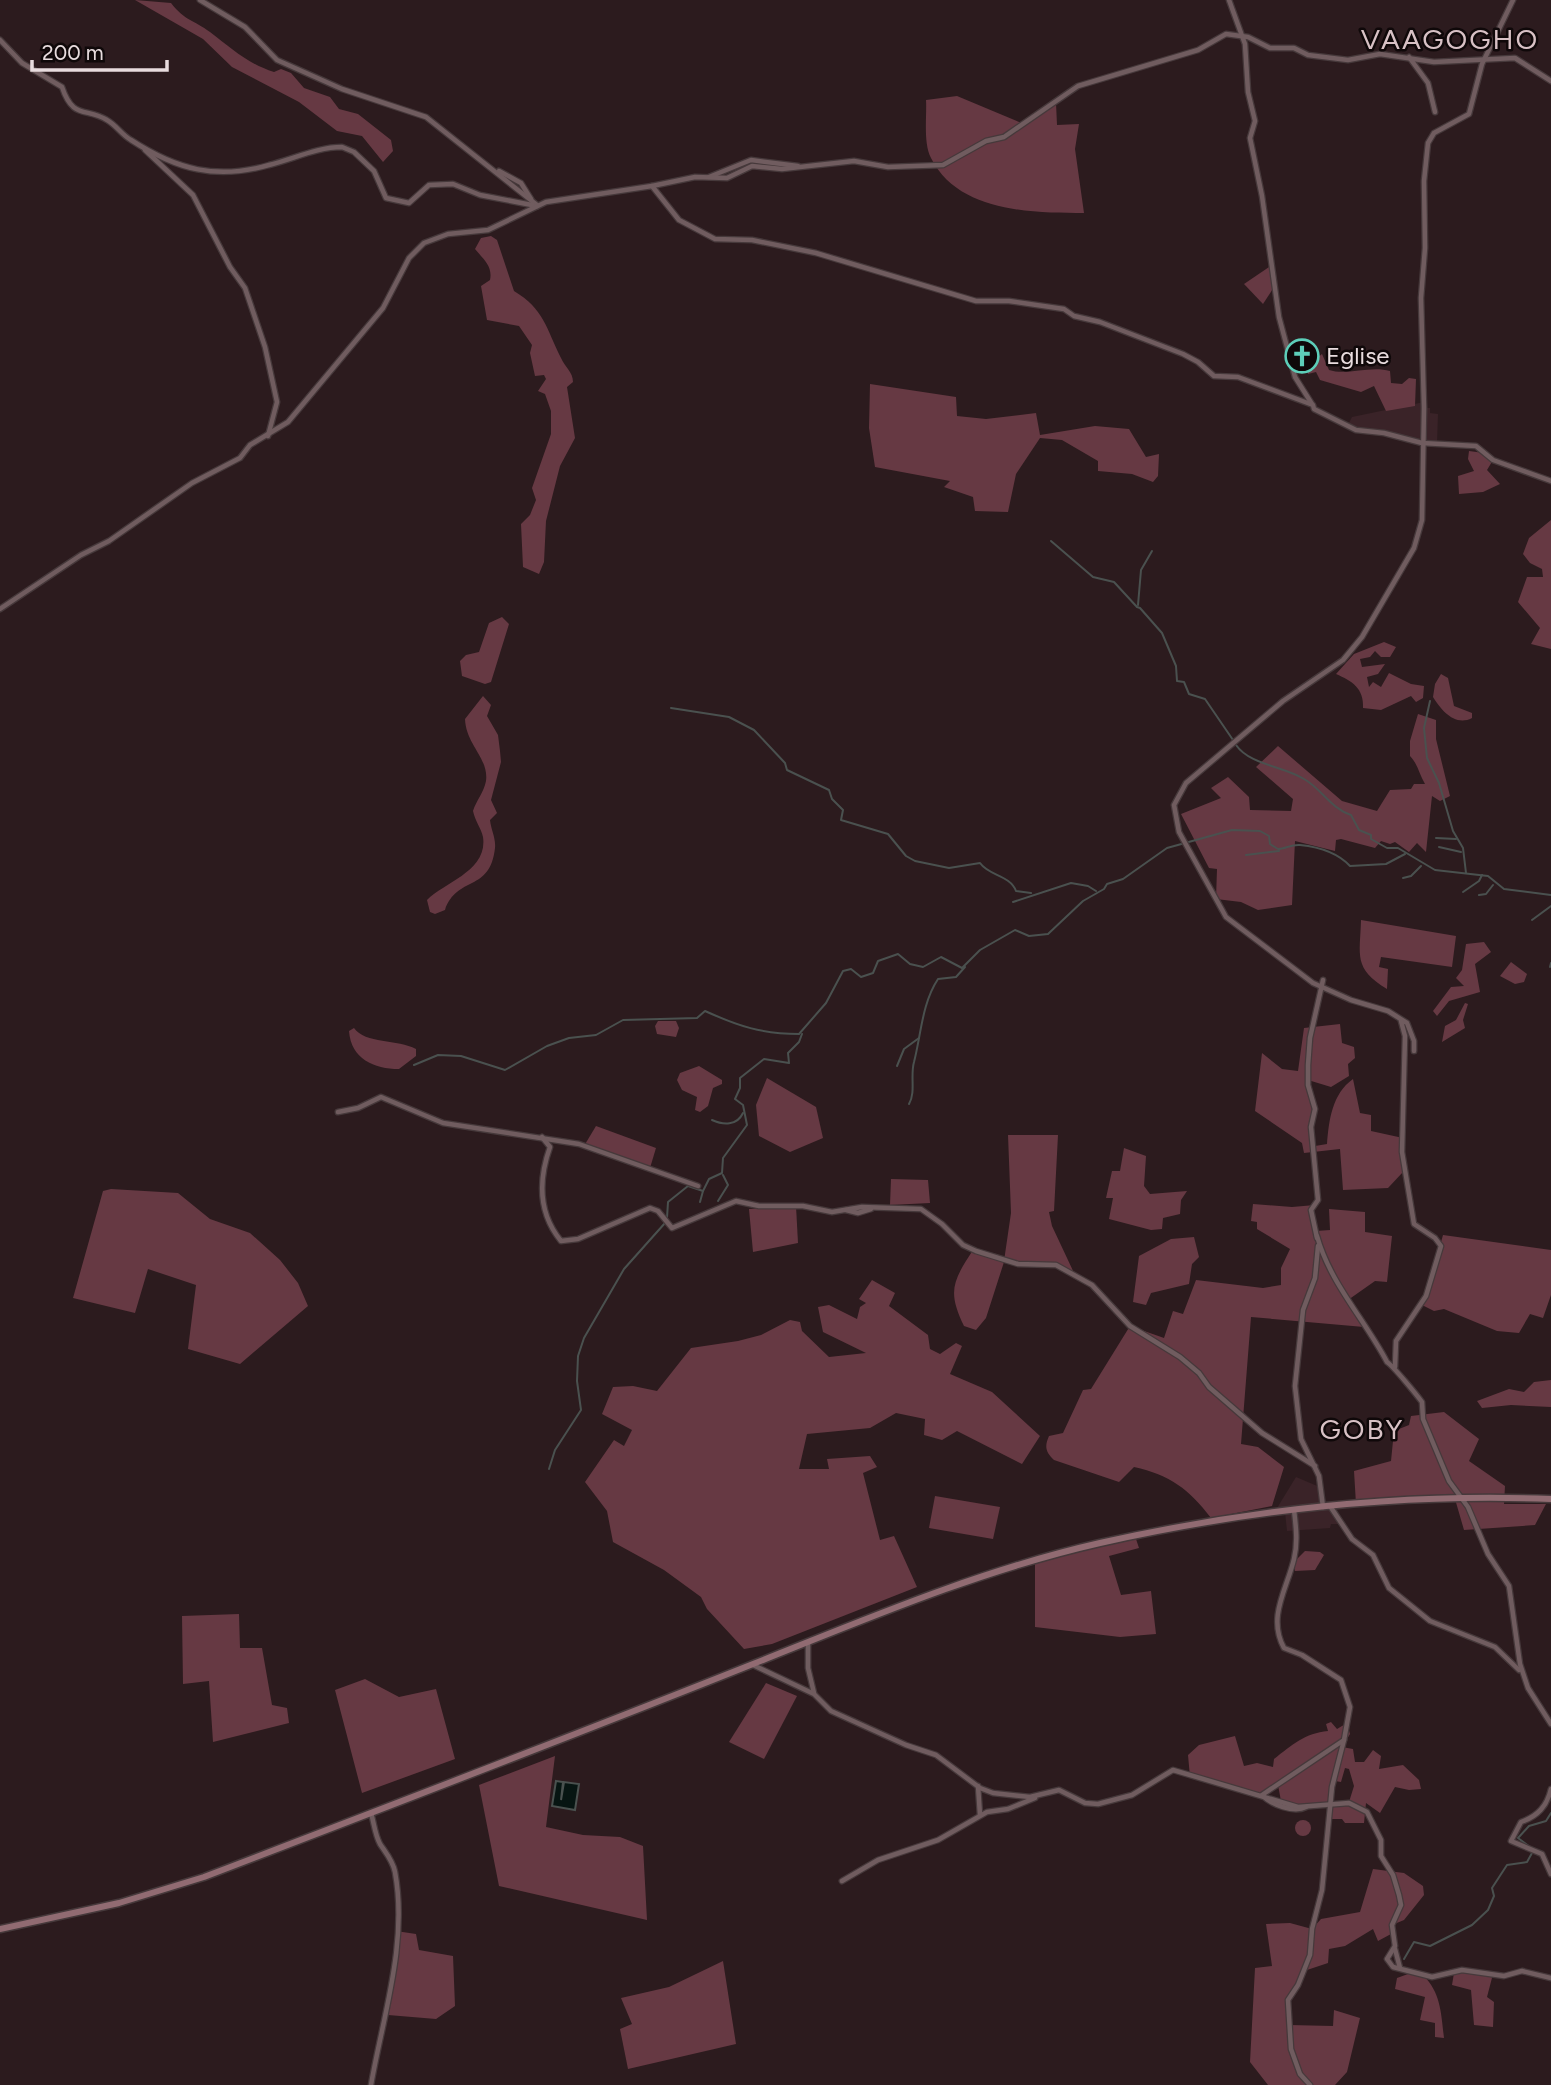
<svg xmlns="http://www.w3.org/2000/svg" width="1551" height="2085" font-family="Figtree,sans-serif">
<style>
.built{fill:#3a2328}
.green{fill:#663943;fill-rule:evenodd}
.water{fill:#071512;stroke:#4a514f;stroke-width:2}
.lines{fill:none;stroke-linecap:round;stroke-linejoin:round}
.stream{stroke:#4a514f;stroke-width:2}
.minor-casing{stroke:#46393b;stroke-width:7}
.secondary-casing{stroke:#46393b;stroke-width:9}
.minor{stroke:#705c5f;stroke-width:4.5}
.secondary{stroke:#916b72;stroke-width:6}
.labels{text-anchor:middle;stroke-width:5;stroke-linejoin:round;paint-order:stroke}
.poi-label{font-size:24px;fill:#e8dcde;stroke:#0f0809;text-anchor:start}
.quarter-label{font-size:28px;letter-spacing:2px;fill:#d8c1c5;stroke:#0f0809}
</style>
<rect width="100%" height="100%" fill="#2c1b1e"/>
<g class="built">
<polygon points="1424,402 1424,408 1430,408 1430,413 1438,414 1437,444 1347,427 1352,417"/>
<polygon points="1296,1477 1322,1488 1323,1506 1330,1506 1338,1515 1339,1524 1331,1524 1330,1528 1287,1531 1285,1512 1274,1513"/>
</g>
<g class="green">
<path d="M135,0L171,3C185,21 194,20 210,32C231,48 248,64 274,72L281,69L291,73L304,88L330,97L339,109L358,114L391,140L393,151L383,162L362,136L337,131L299,102L232,67L203,39Z"/>
<path d="M957,96L1024,124L1056,103L1057,125L1079,124L1075,149L1084,213C1031,213 958,212 931,158C923,143 927,116 926,100Z"/>
<path d="M491,236L497,240L514,291C544,309 546,328 561,358C565,367 573,372 573,382L567,387L575,438L560,466L546,521L544,562L539,574L523,567L521,524L530,515L536,500L532,488L551,434V411L545,394L538,391L546,379L544,375L535,376L530,353L532,345L519,326L487,320L481,286L490,280C493,266 483,259 475,249L481,238Z"/>
<polygon points="1272,265 1276,284 1263,304 1244,284"/>
<path d="M1322,354L1329,370C1347,376 1370,365 1390,371L1391,383L1402,384L1409,378L1416,379L1415,406L1386,411L1374,386L1361,392L1320,380L1316,372L1308,374L1307,366Z"/>
<polygon points="870,384 956,397 957,416 986,419 1036,413 1040,435 1095,426 1129,429 1146,457 1159,454 1158,476 1153,482 1132,474 1098,471 1098,461 1062,440 1040,438 1016,474 1008,512 975,511 973,497 944,487 950,481 875,467 869,428"/>
<polygon points="1469,451 1484,453 1493,460 1487,470 1500,484 1483,492 1459,494 1458,476 1474,471 1468,459"/>
<polygon points="1551,520 1551,649 1531,644 1540,628 1518,602 1527,577 1543,577 1542,569 1530,563 1523,554 1529,538"/>
<polygon points="502,617 509,624 491,682 485,684 462,676 460,661 466,655 479,652 489,623"/>
<path d="M1384,642L1396,647L1390,657H1381L1375,651L1370,657L1360,659L1362,667L1385,664L1378,674L1367,677L1369,687L1373,682L1381,687L1389,673L1411,684L1424,686L1423,698L1416,702L1411,696L1381,710L1363,708C1364,688 1352,681 1336,674L1354,654Z"/>
<path d="M1441,674L1448,678L1454,706L1472,713V718C1455,727 1441,710 1433,697L1435,684Z"/>
<path d="M483,696L491,705L487,716L498,735L500,751L501,762L491,800L497,813L490,820C491,830 496,838 495,848C490,893 457,875 445,910L435,914L430,912L427,900C445,882 488,871 483,837C481,828 475,821 473,811C476,801 484,792 486,781C489,758 466,745 465,719Z"/>
<path d="M1418,714L1436,720V739L1450,796L1440,801L1432,796L1426,852L1417,843L1409,852L1395,842L1390,844L1381,841L1375,848L1341,839L1336,840L1335,851L1295,841L1292,905L1258,910L1241,902L1216,899L1217,869L1209,868L1181,814L1221,798L1211,788L1228,777L1249,797L1250,810L1291,811L1293,799L1256,767L1278,746L1342,801L1377,811L1390,790L1411,789L1414,784H1425C1419,774 1418,764 1410,756V741Z"/>
<path d="M1361,920L1456,936L1452,967L1381,957L1379,967L1388,969L1387,989C1353,968 1360,956 1361,920Z"/>
<polygon points="1484,942 1491,952 1475,964 1480,992 1449,1001 1437,1016 1433,1011 1451,987 1464,986 1456,978 1462,970 1466,944"/>
<polygon points="1511,962 1527,974 1524,982 1515,984 1500,976"/>
<polygon points="1465,1003 1468,1004 1463,1020 1465,1028 1442,1042 1445,1026 1456,1020"/>
<polygon points="658,1021 676,1021 679,1028 676,1037 657,1034 655,1026"/>
<path d="M1340,1024L1342,1043L1354,1047L1355,1058L1348,1064L1349,1076L1331,1087L1308,1080C1313,1103 1312,1123 1315,1146L1327,1144C1329,1120 1332,1094 1353,1079L1360,1113L1371,1115V1131L1403,1138V1172L1388,1188L1343,1190L1340,1149L1304,1153L1302,1143L1255,1111L1262,1053L1282,1069L1298,1071L1304,1028Z"/>
<path d="M354,1028C365,1044 398,1039 416,1049V1056L399,1069C374,1069 351,1059 349,1031Z"/>
<polygon points="699,1066 722,1080 722,1084 713,1088 708,1106 700,1112 695,1110 697,1097 682,1090 677,1080 680,1073"/>
<polygon points="767,1078 816,1107 823,1138 790,1152 759,1136 756,1105"/>
<polygon points="596,1126 656,1148 650,1168 584,1146"/>
<path d="M1008,1135H1058L1054,1211L1049,1212L1052,1226L1075,1275L1056,1265L1004,1262L986,1318L976,1330L964,1326C947,1291 953,1281 973,1250L1004,1261L1011,1213Z"/>
<polygon points="1124,1148 1146,1156 1144,1186 1150,1194 1187,1191 1181,1200 1180,1214 1163,1218 1162,1229 1151,1230 1109,1219 1113,1198 1106,1198 1112,1171 1120,1171"/>
<polygon points="891,1179 928,1180 930,1203 890,1205"/>
<polygon points="111,1189 178,1193 210,1219 250,1233 280,1260 298,1283 308,1306 240,1364 188,1349 196,1285 148,1269 135,1313 73,1298 103,1191"/>
<path d="M1253,1204L1292,1207L1315,1205L1311,1210L1316,1231L1330,1230L1329,1209L1365,1212V1232L1392,1236L1387,1282L1375,1281L1348,1300L1364,1327L1251,1317L1241,1444L1258,1447L1284,1467L1272,1506L1211,1518C1189,1489 1170,1475 1134,1467L1119,1482L1054,1460C1046,1452 1044,1447 1049,1436L1063,1433L1083,1390L1091,1389L1130,1326L1164,1338L1173,1311L1183,1314L1196,1280L1263,1288L1281,1285V1268L1290,1249L1257,1229V1222L1251,1221Z"/>
<polygon points="796,1206 798,1243 753,1252 749,1209"/>
<polygon points="1443,1235 1551,1250 1551,1295 1543,1318 1530,1314 1519,1333 1497,1331 1444,1309 1434,1311 1420,1304 1426,1296"/>
<polygon points="1194,1237 1199,1257 1192,1264 1189,1284 1151,1293 1146,1305 1133,1302 1139,1256 1171,1239"/>
<polygon points="872,1280 895,1293 889,1306 928,1335 930,1349 940,1354 956,1343 962,1346 950,1374 992,1392 1040,1436 1022,1464 957,1431 942,1440 924,1435 925,1419 896,1413 870,1428 807,1434 799,1469 829,1469 827,1459 870,1456 877,1467 863,1473 880,1540 894,1536 917,1587 772,1644 744,1649 707,1609 701,1597 664,1570 613,1542 607,1511 585,1482 614,1440 624,1446 632,1430 602,1414 613,1387 633,1386 657,1391 691,1348 738,1341 761,1335 790,1320 800,1322 802,1331 829,1357 866,1353 823,1332 818,1307 829,1305 857,1319 860,1307 866,1303 859,1299"/>
<polygon points="1551,1380 1551,1407 1511,1405 1482,1408 1477,1401 1509,1389 1524,1392 1534,1382"/>
<polygon points="1444,1412 1479,1439 1469,1461 1505,1486 1504,1504 1546,1504 1535,1525 1464,1530 1455,1499 1356,1504 1354,1471 1391,1461 1394,1431 1409,1425 1411,1416"/>
<polygon points="935,1496 1000,1507 993,1539 929,1528"/>
<polygon points="1135,1536 1139,1548 1109,1556 1121,1595 1151,1591 1156,1634 1120,1637 1035,1627 1035,1562"/>
<polygon points="1305,1551 1320,1552 1324,1555 1315,1570 1295,1571 1294,1562"/>
<polygon points="239,1614 240,1648 262,1648 272,1705 287,1708 289,1723 213,1742 209,1681 183,1684 182,1616"/>
<polygon points="365,1679 399,1697 436,1689 455,1759 362,1793 335,1690"/>
<polygon points="766,1683 797,1696 764,1759 729,1742"/>
<path d="M1331,1722L1337,1729L1347,1723L1350,1734L1342,1747L1353,1749L1355,1762H1364L1373,1750L1381,1756L1379,1769L1403,1765L1419,1780L1421,1789L1409,1790L1395,1787L1380,1813L1366,1803L1364,1823H1345L1342,1819H1329L1331,1805L1298,1807L1281,1801L1278,1785L1262,1795L1190,1777L1188,1755L1199,1745L1235,1736L1244,1766L1257,1763L1273,1767L1274,1759C1292,1745 1305,1733 1328,1731L1326,1724ZM1345,1768L1349,1769L1354,1786L1349,1802H1333L1335,1781L1341,1782Z"/>
<polygon points="555,1756 546,1827 583,1835 620,1837 643,1846 647,1920 499,1886 479,1785"/>
<circle cx="1303" cy="1828" r="8"/>
<polygon points="1373,1869 1404,1873 1423,1886 1424,1895 1404,1920 1392,1925 1391,1934 1378,1941 1373,1929 1345,1946 1329,1949 1328,1963 1304,1971 1289,1997 1289,2025 1333,2026 1334,2010 1360,2018 1347,2072 1335,2085 1268,2085 1250,2062 1255,1968 1272,1966 1266,1924 1290,1923 1312,1929 1321,1919 1360,1912"/>
<polygon points="396,1931 416,1934 419,1950 453,1956 455,2006 436,2019 388,2015"/>
<polygon points="723,1961 736,2044 628,2069 620,2029 632,2024 621,1998 669,1987"/>
<polygon points="1462,1970 1493,1974 1487,1997 1494,2002 1493,2027 1474,2025 1471,1990 1452,1985 1454,1973"/>
<path d="M1408,1974L1423,1975C1441,1993 1441,2013 1444,2038L1435,2037V2023L1420,2020L1425,1997L1395,1989L1397,1978Z"/>
</g>
<polygon class="water" points="556,1781 563,1782 561,1800 564,1782 579,1784 575,1810 552,1806"/>
<g class="lines">
<g class="stream">
<polyline points="1051,541 1093,577 1114,582 1137,607 1140,608 1162,633 1176,666 1177,681 1184,682 1189,694 1205,699 1233,740"/>
<polyline points="1138,605 1141,570 1152,551"/>
<polyline points="1430,701 1424,728 1427,758 1439,783 1453,831 1463,848 1466,873"/>
<path d="M671,708L729,717L754,730L785,763L787,770L829,790L832,799L843,810L841,820L888,834L906,856L915,861L949,868L980,863C989,876 1010,875 1016,891L1031,893"/>
<path d="M1236,745C1250,765 1283,766 1304,779C1322,789 1330,808 1351,815L1359,830L1371,835V839L1387,848H1398L1435,870L1488,876L1504,889L1551,895"/>
<polyline points="1436,838 1456,839"/>
<polyline points="1439,847 1461,852"/>
<polyline points="1246,855 1279,851"/>
<polyline points="1403,878 1411,876 1421,866"/>
<polyline points="1463,892 1479,881 1482,875"/>
<polyline points="1479,895 1486,894 1493,885"/>
<polyline points="1013,902 1071,883 1088,886 1096,891"/>
<polyline points="1532,920 1551,906"/>
<polyline points="1550,967 1551,963"/>
<path d="M414,1065L438,1055L461,1056L505,1070L547,1046L569,1038L596,1035L623,1020L697,1018L705,1011C738,1026 762,1034 799,1034L826,1003L843,971L851,969L861,977L873,973L878,961L898,954L910,964L923,967L941,957L962,968L980,950L1015,930L1029,936L1048,934L1083,901L1104,889L1107,884L1123,879L1167,848L1232,830L1260,831L1269,836L1270,844L1278,849C1285,849 1292,844 1300,845C1319,847 1337,852 1350,866L1386,864L1405,854"/>
<polyline points="897,1066 904,1049 919,1038"/>
<path d="M909,1104C916,1092 910,1076 914,1062C921,1035 922,1003 938,979L956,977L965,967"/>
<path d="M712,1120C723,1125 737,1126 743,1113"/>
<polyline points="718,1201 728,1185 723,1175"/>
<polyline points="700,1202 703,1191"/>
<polyline points="667,1218 668,1202 688,1186 703,1191 709,1179 722,1173 723,1158 747,1125 743,1105 735,1099 740,1088 740,1078 764,1059 789,1063 788,1053 799,1042 802,1034"/>
<polyline points="549,1469 555,1450 581,1410 577,1381 578,1356 584,1338 624,1269 665,1223"/>
<polyline points="1530,1847 1518,1838 1529,1826 1546,1821 1551,1813"/>
<polyline points="1404,1959 1414,1942 1430,1946 1472,1925 1488,1910 1494,1896 1492,1888 1507,1865 1527,1862 1532,1853"/>
</g>
<defs>
<g id="minor">
<polyline points="200,0 245,27 277,60 342,89 426,117 537,205"/>
<polyline points="1229,0 1245,44 1248,92 1255,121 1250,138 1262,196 1279,317 1295,377 1312,404"/>
<path d="M0,40L22,63L62,87C73,120 86,107 107,120C116,125 122,135 131,140C177,170 217,180 269,165C293,159 318,147 342,147L354,152L374,171L386,198L409,203L429,185L453,184L480,195L537,206"/>
<polyline points="1409,57 1428,83 1435,112"/>
<polyline points="145,150 193,195 230,267 245,288 265,347 277,402 268,436"/>
<polyline points="499,171 521,183 531,199"/>
<polyline points="709,177 751,160 798,166"/>
<polyline points="652,186 695,177 727,178 752,166 782,169 854,161 888,167 943,165 986,141 1004,137 1078,86 1198,50 1226,34 1248,37 1270,48 1294,48 1308,55 1348,60 1380,54 1434,62 1515,58 1551,81"/>
<polyline points="0,609 81,555 109,541 192,483 240,458 250,445 288,422 383,308 409,258 424,243 448,234 488,230 546,202 652,186 679,220 715,239 752,240 816,253 976,301 1009,301 1064,309 1074,316 1100,322 1183,354 1198,362 1214,376 1238,377 1313,405 1314,409 1356,430 1384,433 1422,443 1476,446 1493,460 1551,481"/>
<polyline points="1414,1051 1414,1041 1407,1023 1388,1011 1351,1000 1313,983 1226,917 1179,832 1174,805 1186,783 1283,701 1343,660 1362,637 1414,548 1422,520 1424,408 1421,298 1425,248 1424,181 1428,143 1434,133 1469,114 1482,64 1513,0"/>
<polyline points="338,1112 358,1108 381,1097 443,1123 579,1144 698,1186"/>
<path d="M542,1137L550,1147C538,1181 538,1213 561,1241L578,1239L650,1208L658,1211L672,1228L736,1201L759,1206H803L832,1212L862,1207L921,1209L942,1224L963,1245L976,1251L1018,1264L1056,1265L1092,1285L1130,1326L1180,1357L1199,1373L1209,1387L1262,1433L1315,1466"/>
<polyline points="846,1210 858,1213 871,1209"/>
<path d="M1317,1236C1330,1283 1365,1320 1387,1362C1394,1367 1416,1394 1422,1402L1423,1419L1449,1481L1468,1507L1488,1554L1509,1586L1520,1664L1528,1688L1551,1724"/>
<polyline points="1317,1238 1311,1210 1318,1200 1311,1127 1315,1109 1308,1085 1308,1065 1310,1038 1323,980"/>
<polyline points="1318,1246 1315,1278 1303,1310 1295,1386 1301,1439 1319,1476 1323,1507"/>
<polyline points="1395,1367 1396,1341 1426,1296 1441,1246 1435,1238 1414,1224 1402,1152 1405,1036 1401,1021"/>
<polyline points="1330,1506 1352,1539 1373,1555 1389,1588 1430,1621 1495,1647 1519,1670"/>
<path d="M1294,1510C1296,1527 1298,1542 1294,1559C1287,1589 1267,1617 1284,1648L1302,1655L1341,1680L1350,1707L1344,1740L1262,1795C1271,1805 1294,1813 1306,1807"/>
<polyline points="808,1643 808,1668 814,1693"/>
<polyline points="753,1665 814,1694 831,1711 906,1745 936,1755 980,1788 993,1793 1030,1797 1059,1790 1085,1803 1098,1804 1132,1795 1173,1770 1298,1807 1349,1803 1367,1812 1381,1840 1381,1856 1393,1875 1399,1895 1401,1905 1392,1925 1395,1946 1387,1959 1393,1967 1432,1977 1462,1970 1504,1976 1522,1971 1551,1978"/>
<polyline points="978,1786 980,1815"/>
<path d="M1551,1789C1547,1806 1538,1816 1521,1822L1511,1841L1542,1854L1551,1874"/>
<path d="M371,1813C374,1823 375,1835 380,1844C386,1853 393,1861 395,1872C408,1943 383,2016 371,2085"/>
<polyline points="842,1881 878,1860 938,1840 987,1812 1008,1809 1035,1798"/>
<polyline points="1395,1949 1400,1968"/>
<polyline points="1310,2085 1300,2074 1291,2049 1288,2000 1298,1985 1310,1955 1312,1929 1322,1890 1332,1787 1344,1740"/>
</g>
<path id="secondary" d="M0,1929L119,1903L204,1877C387,1807 570,1737 753,1664C866,1619 981,1570 1100,1543C1247,1510 1400,1493 1551,1499"/>
</defs>
<use href="#minor" class="minor-casing"/>
<use href="#secondary" class="secondary-casing"/>
<use href="#minor" class="minor"/>
<use href="#secondary" class="secondary"/>
</g>
<defs>
<symbol id="church-ring" viewBox="-11 -11 22 22"><circle r="9.5" fill="#0f0809" stroke="#5dceb9" stroke-width="1.5"/><path d="M-1.2-6h2.4v3.5h3.3v2.4h-3.3V6h-2.4V-.1h-3.3v-2.4h3.3Z" fill="#5dceb9"/></symbol>
</defs>
<g fill-rule="evenodd">
<use href="#church-ring" x="1283" y="337" width="38" height="38"/>
</g>
<g class="labels">
<g class="poi-label">
<text x="1326" y="364">Eglise</text>
</g>
<g class="quarter-label">
<text x="1450" y="49">VAAGOGHO</text>
<text x="1362" y="1439">GOBY</text>
</g>
</g>
<path d="M32 60v10h135v-10" fill="none" stroke="#e8dcde" stroke-width="3.5"/>
<text x="42" y="60" font-size="21" fill="#e8dcde" stroke="#0f0809" stroke-width="5" paint-order="stroke">200 m</text>
</svg>
